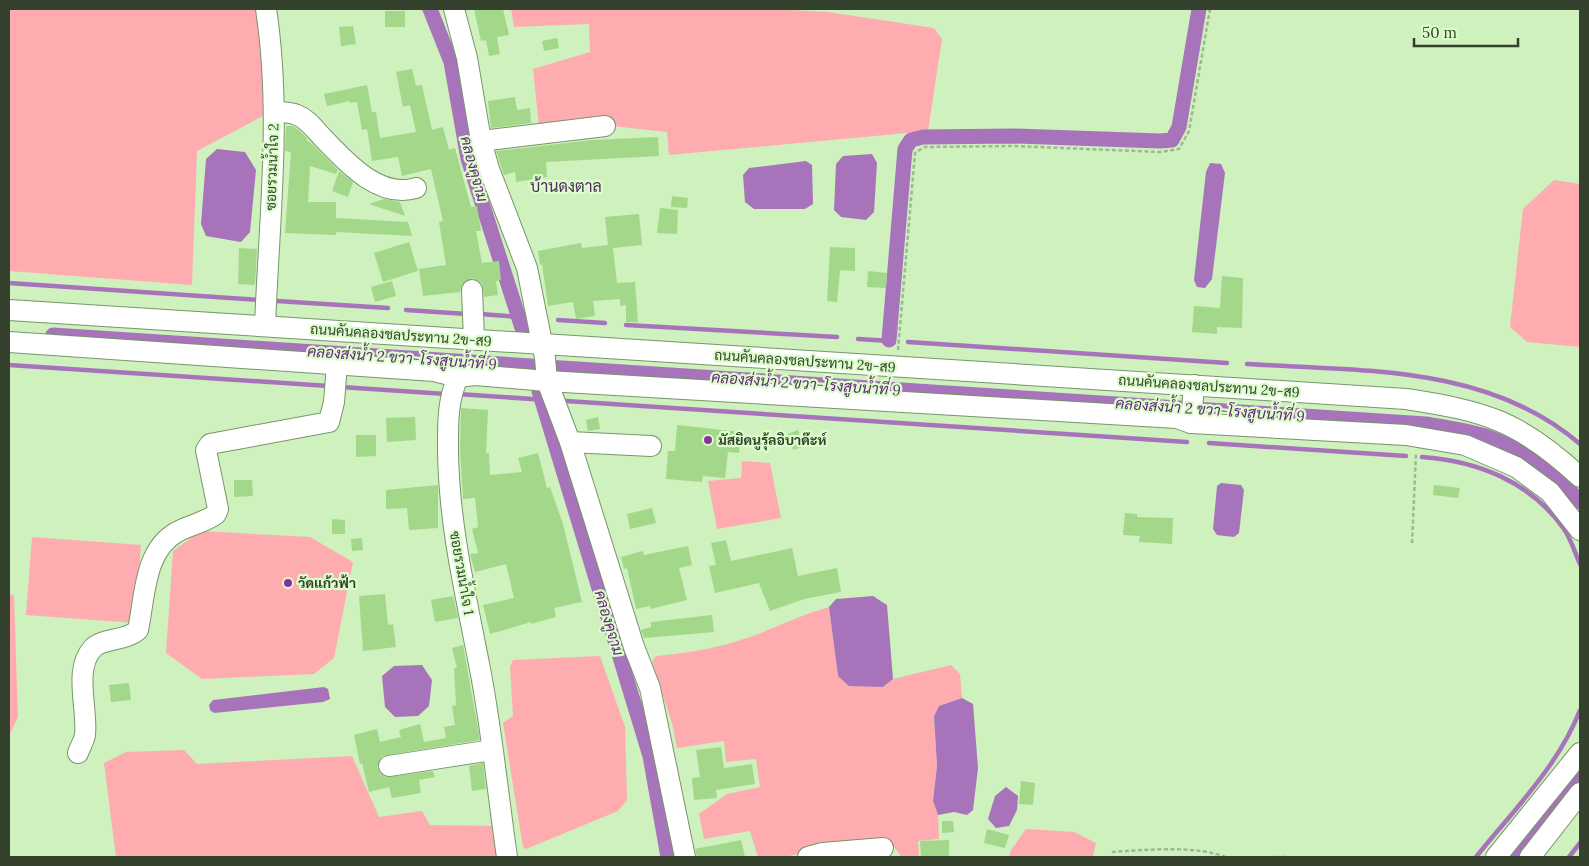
<svg xmlns="http://www.w3.org/2000/svg" width="1589" height="866" font-family="Lora,Sarabun,serif">
<style>
.green{fill:#ffacb1}
.water{fill:#a774bb}
.lines{fill:none;stroke-linecap:round;stroke-linejoin:round}
.stream{stroke:#a774bb;stroke-width:4.5}
.canal{stroke:#a774bb;stroke-width:15}
.building{fill:#a3d88a}
.minor-casing{stroke:#779668;stroke-width:22}
.path{stroke:#9db98f;stroke-width:2.5;stroke-dasharray:4 2.5;stroke-linecap:butt}
.minor{stroke:#fff;stroke-width:20}
.poi-dot{fill:#8432a1;stroke:#dbfecb;stroke-width:2}
.labels{text-anchor:middle;stroke-width:4.5;stroke-linejoin:round;paint-order:stroke}
.street-label{font-size:14px;fill:#34412d;stroke:#dbfecb}
.poi-label{font-size:14px;font-weight:bold;fill:#34412d;stroke:#dbfecb;text-anchor:start}
.water-label{font-size:15px;font-style:italic;fill:#65257c;stroke:#dbfecb}
.quarter-label{font-size:16px;fill:#522b61;stroke:#dbfecb}
</style>
<rect width="100%" height="100%" fill="#cef1be"/>
<g class="green">
<polygon points="9,9 257,9 265,62 265,115 197,151 192,285 9,271"/>
<polygon points="511,9 774,9 828,12 934,28 942,39 928,131 669,155 667,132 594,124 539,127 533,69 590,52 589,24 514,27"/>
<polygon points="1554,180 1580,184 1580,347 1527,342 1510,327 1523,209"/>
<polygon points="742,461 770,463 781,518 717,529 708,481 741,478"/>
<polygon points="201,531 310,537 353,562 334,658 314,674 202,679 166,653 173,551"/>
<polygon points="32,537 141,545 135,623 26,615"/>
<polygon points="9,593 14,596 18,717 9,736"/>
<path d="M829,607L838,676L883,687L893,679L951,665L960,674L962,698L939,706L934,716L937,766L933,801L938,815L939,839L918,841L919,857H902L889,841L826,847L785,857H758L750,831L704,839L699,814L727,794L760,787L756,759L726,762L724,741L677,748L672,723L652,662L656,656C689,653 719,648 750,637C778,627 800,615 829,607Z"/>
<polygon points="600,656 625,727 627,800 618,811 526,849 523,847 503,723 513,716 510,667 513,660"/>
<polygon points="184,750 197,764 352,756 379,817 422,811 430,825 496,826 508,857 116,857 104,763 126,752"/>
<polygon points="1026,829 1074,832 1096,843 1093,857 1009,857 1011,850"/>
</g>
<g class="water">
<polygon points="217,149 245,152 256,170 250,232 241,242 206,236 201,224 206,159"/>
<polygon points="872,154 877,163 874,212 866,220 841,217 834,210 836,164 843,156"/>
<polygon points="806,161 812,165 813,204 805,209 754,209 745,202 743,175 749,168"/>
<polygon points="1210,163 1221,164 1225,173 1212,279 1205,288 1197,287 1194,280 1206,172"/>
<polygon points="1221,483 1241,485 1244,490 1239,533 1234,537 1217,535 1213,529 1217,486"/>
<polygon points="873,596 887,605 893,679 883,687 849,686 838,676 829,607 836,599"/>
<polygon points="422,665 432,680 429,706 418,716 395,717 385,707 382,676 394,666"/>
<polygon points="324,687 328,689 330,699 323,702 214,713 210,710 209,705 213,700"/>
<polygon points="962,698 973,704 978,768 973,810 967,815 954,812 938,815 933,801 937,766 934,716 939,706"/>
<polygon points="1006,787 1018,796 1017,810 1009,826 996,828 988,819 995,796"/>
</g>
<g class="lines">
<g class="stream">
<polyline points="9,283 259,300"/>
<polyline points="277,301 388,308"/>
<polyline points="406,310 467,314"/>
<polyline points="480,314 532,318"/>
<polyline points="558,320 605,323"/>
<polyline points="626,325 837,337"/>
<polyline points="858,339 890,341"/>
<polyline points="908,342 1227,363"/>
<path d="M1247,364C1361,371 1489,365 1580,444"/>
<polyline points="9,365 329,386"/>
<polyline points="341,387 446,394"/>
<polyline points="458,394 547,400"/>
<polyline points="566,401 1187,442"/>
<polyline points="1209,443 1406,456"/>
<path d="M1422,457C1478,461 1531,482 1564,529C1571,539 1575,553 1580,564"/>
<path d="M1476,857C1513,811 1559,765 1580,710"/>
<polyline points="1569,857 1580,843"/>
</g>
<g class="canal">
<polyline points="430,9 451,62 468,159 522,328"/>
<path d="M53,335L1426,424C1444,427 1464,430 1482,435C1518,446 1556,474 1580,502"/>
<polyline points="889,340 905,149 911,140 923,137 1013,136 1160,141 1172,140 1179,127 1199,9"/>
<polyline points="539,391 650,756 668,857"/>
<polyline points="1516,857 1580,776"/>
</g>
</g>
<g class="building">
<polygon points="474,9 503,9 509,35 497,37 500,54 489,56 486,40 481,41"/>
<rect x="385" y="11" width="20" height="16"/>
<polygon points="353,26 356,44 341,46 339,27"/>
<polygon points="557,38 559,48 544,51 542,41"/>
<polygon points="412,69 416,86 422,85 432,130 443,127 449,150 455,148 471,207 477,206 481,231 476,231 482,263 499,261 501,280 496,281 498,295 484,297 482,283 472,278 462,284 460,292 423,296 419,269 446,265 439,222 443,221 431,169 402,176 398,157 372,161 367,129 362,130 357,102 350,103 350,101 327,106 324,94 367,85 372,112 376,112 380,138 416,132 410,105 403,107 396,72"/>
<polygon points="515,97 517,110 530,108 531,123 491,128 488,101"/>
<polygon points="286,126 293,126 300,131 307,138 307,141 310,142 338,170 336,174 310,166 308,202 336,202 336,218 408,222 412,236 336,232 336,235 285,233 291,152 285,151"/>
<polygon points="658,137 659,156 546,162 547,177 516,182 515,172 504,175 496,151 592,140"/>
<polygon points="339,171 353,182 348,197 332,191"/>
<polygon points="672,196 688,198 687,208 671,207"/>
<polygon points="384,199 400,202 405,216 369,204"/>
<polygon points="660,208 678,210 677,234 657,233"/>
<polygon points="639,214 642,245 613,248 617,283 635,282 638,322 626,322 626,305 620,306 620,299 593,301 595,316 576,319 573,302 548,306 542,264 540,265 538,251 581,243 582,248 608,245 605,217"/>
<polygon points="409,242 418,271 383,282 374,253"/>
<polygon points="830,247 855,248 855,271 840,270 837,302 827,301"/>
<polygon points="239,248 257,249 255,285 238,284"/>
<polygon points="868,271 887,273 886,288 867,287"/>
<polygon points="1222,276 1243,278 1242,328 1217,327 1217,334 1192,332 1194,306 1220,308"/>
<polygon points="392,281 396,296 375,302 371,287"/>
<polygon points="461,408 488,410 486,453 489,453 490,475 522,472 518,458 538,453 547,488 550,487 563,524 582,602 554,608 556,617 531,624 531,622 490,634 483,605 514,598 506,564 475,572 470,554 478,553 472,529 478,527 475,498 463,499 460,448"/>
<polygon points="415,417 416,440 387,442 386,418"/>
<polygon points="598,417 600,429 588,431 586,420"/>
<polygon points="677,425 741,432 739,453 728,452 725,478 703,476 702,482 666,479 668,451 675,451"/>
<polygon points="798,430 803,447 793,450 788,434"/>
<polygon points="356,435 376,435 376,456 356,457"/>
<polygon points="234,480 252,480 253,496 234,497"/>
<polygon points="438,485 438,528 409,530 407,508 386,509 386,490"/>
<polygon points="1434,485 1460,488 1458,498 1433,495"/>
<polygon points="652,508 656,523 630,529 627,514"/>
<polygon points="1125,513 1137,514 1137,517 1173,518 1172,544 1139,542 1140,536 1123,535"/>
<polygon points="332,519 345,520 345,534 332,534"/>
<polygon points="362,538 363,550 352,551 351,539"/>
<polygon points="726,540 731,561 792,548 798,576 837,568 841,592 804,599 770,611 759,583 715,593 709,566 716,565 711,543"/>
<polygon points="688,546 692,565 679,568 687,600 650,609 650,606 636,609 627,568 624,569 621,557 643,551 644,555"/>
<polygon points="385,594 388,625 393,624 396,647 363,651 359,596"/>
<polygon points="453,596 458,618 435,622 431,600"/>
<polygon points="712,615 714,632 644,638 641,630 651,627 651,622"/>
<polygon points="463,645 480,740 382,756 377,767 380,774 385,777 433,771 435,777 419,780 421,793 392,798 389,787 369,792 362,763 360,764 354,735 377,729 380,742 401,737 399,730 420,724 424,742 446,738 444,727 455,725 452,706 456,705 454,668 457,668 452,648"/>
<polygon points="129,683 131,700 111,702 109,685"/>
<polygon points="721,747 724,768 752,764 755,784 716,790 717,798 694,800 692,778 700,777 696,750"/>
<polygon points="483,763 486,789 472,791 469,766"/>
<polygon points="1021,781 1035,783 1033,805 1019,804"/>
<polygon points="942,821 953,821 954,832 942,833"/>
<polygon points="987,829 1009,835 1005,848 984,843"/>
<polygon points="741,840 745,857 697,857 695,849"/>
<polygon points="949,840 949,857 921,857 920,841"/>
</g>
<g class="lines">
<defs>
<g id="minor">
<polyline points="454,9 467,58 481,141 489,169 527,268 545,358 547,381 570,442 634,647 650,688 685,857"/>
<path d="M274,112C281,112 291,112 297,115C308,119 315,130 323,138C347,163 379,199 416,188"/>
<polyline points="481,141 605,126"/>
<polyline points="472,290 474,339"/>
<path d="M9,310L1406,399C1485,411 1520,421 1580,477"/>
<path d="M265,326C269,221 282,113 266,9"/>
<polyline points="9,342 434,371 458,377 475,375 547,381 1177,418 1191,423 1406,435 1465,445 1516,467 1550,492 1580,530"/>
<path d="M458,377C447,401 448,425 448,451C449,526 466,596 480,669C492,731 498,795 507,857"/>
<polyline points="1191,423 1194,385"/>
<polyline points="570,442 651,446"/>
<path d="M78,753C80,747 84,741 85,735C88,709 73,669 93,648C102,638 126,641 138,630C145,597 144,550 177,532C189,525 204,523 216,514L218,509L206,450L210,444L329,422L334,402L337,364"/>
<polyline points="389,766 492,750"/>
<polyline points="808,857 823,853 883,848"/>
<polyline points="1496,857 1580,753"/>
<polyline points="1530,857 1580,793"/>
</g>
</defs>
<use href="#minor" class="minor-casing"/>
<g class="path">
<polyline points="898,350 915,153 924,147 1013,146 1160,152 1179,149 1189,131 1210,9"/>
<polyline points="1412,543 1416,453"/>
<path d="M1112,852C1143,850 1197,845 1225,857"/>
<polyline points="1275,857 1287,857"/>
</g>
<use href="#minor" class="minor"/>
</g>
<g class="poi-dot">
<circle cx="708" cy="440" r="5"/>
<circle cx="288" cy="583" r="5"/>
</g>
<g class="labels">
<g class="street-label">
<text transform="translate(272 167) rotate(-88)" y="5">ซอยรวมน้ำใจ 2</text>
<text transform="translate(401 335) rotate(4)" y="5">ถนนคันคลองชลประทาน 2ข-ส9</text>
<text transform="translate(805 361) rotate(4)" y="5">ถนนคันคลองชลประทาน 2ข-ส9</text>
<text transform="translate(1209 386) rotate(4)" y="5">ถนนคันคลองชลประทาน 2ข-ส9</text>
<text transform="translate(462 573) rotate(80)" y="5">ซอยรวมน้ำใจ 1</text>
</g>
<g class="poi-label">
<text x="718" y="445">มัสยิดนูรุ้ลอิบาด๊ะห์</text>
<text x="298" y="588">วัดแก้วฟ้า</text>
</g>
<g class="water-label">
<text transform="translate(474 169) rotate(75)" y="5">คลองคูจาม</text>
<text transform="translate(402 358) rotate(4)" y="5">คลองส่งน้ำ 2 ขวา-โรงสูบน้ำที่ 9</text>
<text transform="translate(806 384) rotate(4)" y="5">คลองส่งน้ำ 2 ขวา-โรงสูบน้ำที่ 9</text>
<text transform="translate(1210 410) rotate(4)" y="5">คลองส่งน้ำ 2 ขวา-โรงสูบน้ำที่ 9</text>
<text transform="translate(609 623) rotate(73)" y="5">คลองคูจาม</text>
</g>
<g class="quarter-label">
<text x="566" y="192">บ้านดงตาล</text>
</g>
</g>
<rect width="1589" height="866" fill="none" stroke="#34412d" stroke-width="20"/>
<path d="M1414 38v8h104v-8" fill="none" stroke="#34412d" stroke-width="2.5"/>
<text x="1422" y="38" font-size="15" fill="#34412d" stroke="#dbfecb" stroke-width="4" paint-order="stroke">50 m</text>
</svg>
